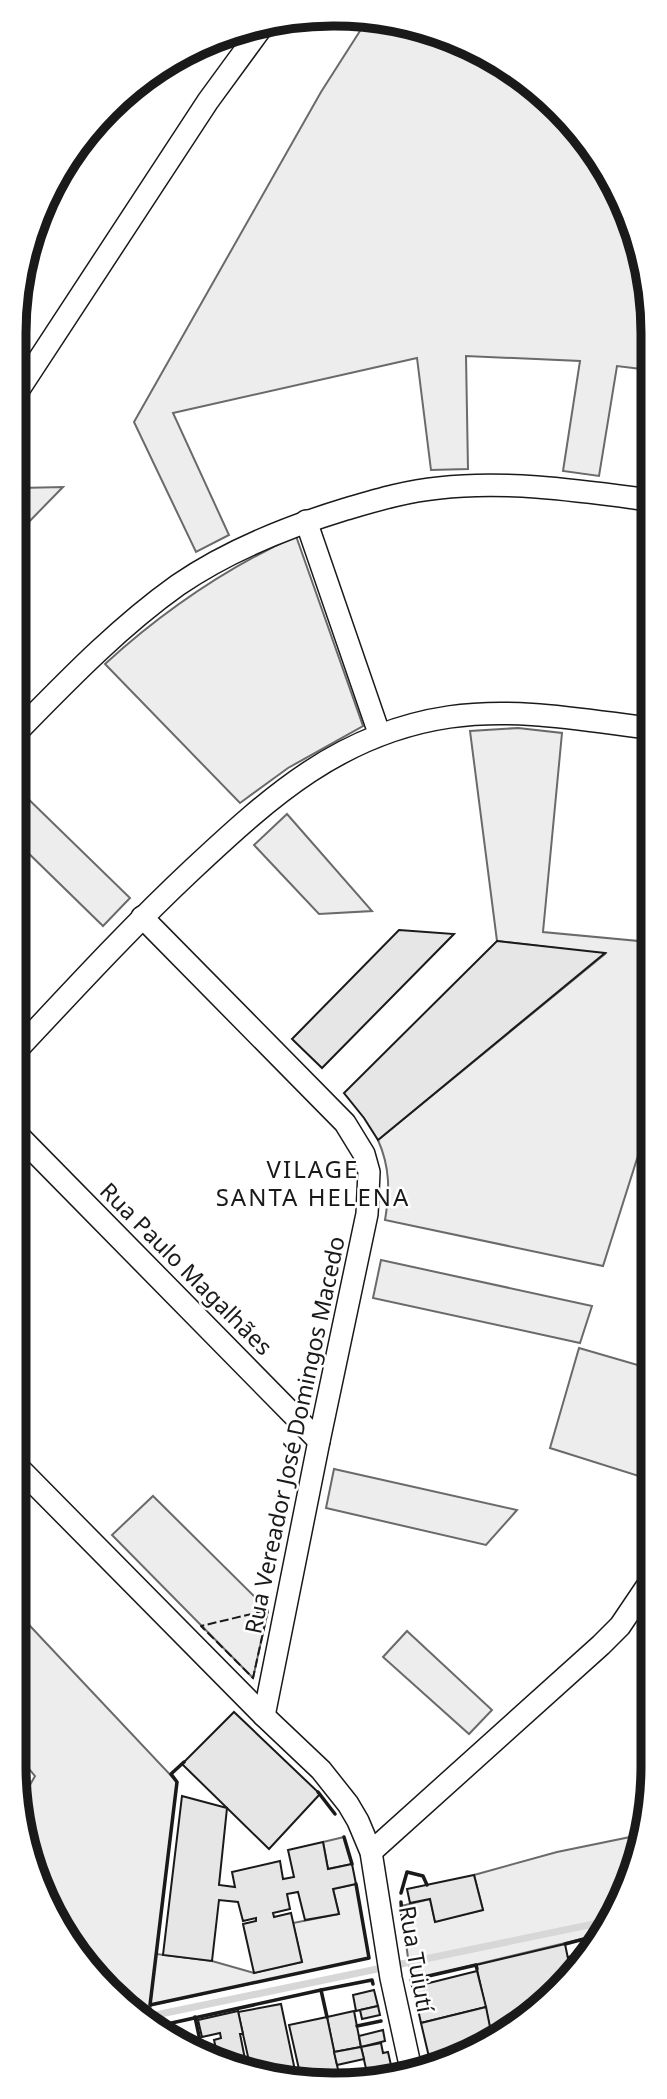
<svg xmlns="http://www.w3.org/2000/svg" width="667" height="2099" font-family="'Noto Sans',sans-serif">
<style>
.green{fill:#ededed;stroke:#6a6a6a;stroke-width:2}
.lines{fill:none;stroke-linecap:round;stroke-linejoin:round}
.stream{stroke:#d7d7d7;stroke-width:7}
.building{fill:#e6e6e6;stroke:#1a1a1a;stroke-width:2}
.street-casing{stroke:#1a1a1a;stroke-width:24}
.street{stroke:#fff;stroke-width:21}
.fence{stroke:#1a1a1a;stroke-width:2;stroke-dasharray:9 3.5;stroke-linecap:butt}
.wall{stroke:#1a1a1a;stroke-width:3.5}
.labels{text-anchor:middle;stroke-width:5;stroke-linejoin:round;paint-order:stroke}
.street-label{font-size:23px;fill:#1a1a1a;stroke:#fff}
.neighbourhood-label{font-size:24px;letter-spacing:2px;fill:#1a1a1a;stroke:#fff}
.rim{fill:none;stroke:#1a1a1a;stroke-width:9}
</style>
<rect width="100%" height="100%" fill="#fff"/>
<g class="green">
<polygon points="367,20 396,20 494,57 573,123 620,193 650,291 650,370 617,366 599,476 563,471 580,361 466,356 468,469 431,470 417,358 173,413 229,535 196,552 134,422 321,92"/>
<polygon points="63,487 19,532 19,488"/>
<path d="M296,536L363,726L288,768L240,803L105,664C163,611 224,569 296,536Z"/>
<path d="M518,728L562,733L543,932L649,942L648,1124L603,1266L385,1220C390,1191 390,1167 378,1140L605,954L497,941L470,731Z"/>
<polygon points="18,789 130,898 103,926 18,843"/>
<polygon points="287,814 372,911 319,914 254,845"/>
<polygon points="381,1260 592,1306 580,1343 373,1298"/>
<polygon points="579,1348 648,1368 648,1479 550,1448"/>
<polygon points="334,1469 517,1510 486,1545 326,1508"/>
<polygon points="153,1496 268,1610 253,1678 112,1535"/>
<polygon points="15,1610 177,1782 156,1954 212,1961 254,1973 302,1962 293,1923 339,1914 333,1889 356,1884 369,1958 151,2005 149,2016 146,2017 94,1976 38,1887 21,1801 35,1776 14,1751"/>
<polygon points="407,1631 492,1710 469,1734 383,1657"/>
<polygon points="647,1821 647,1828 603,1934 411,1980 401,1906 430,1899 435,1921 483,1910 474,1875 557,1852 630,1837"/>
<polygon points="344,1837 352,1864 328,1869 323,1842"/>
</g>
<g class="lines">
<polyline class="stream" points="146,2017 608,1921"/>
</g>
<g class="building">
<polygon points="399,930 454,934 322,1068 292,1039"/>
<polygon points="497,941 605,953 378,1140 364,1118 344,1093"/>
<polygon points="234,1712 320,1794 269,1849 182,1764"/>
<polygon points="182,1796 227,1808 219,1885 235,1887 232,1872 280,1861 283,1879 294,1877 288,1850 323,1842 328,1869 352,1864 356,1884 333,1889 339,1914 305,1920 298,1892 287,1894 290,1909 273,1913 274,1917 291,1913 302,1962 254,1973 243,1924 256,1921 256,1918 243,1921 238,1902 219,1900 212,1961 163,1955"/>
<polygon points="474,1875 483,1910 435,1922 430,1899 410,1903 407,1889"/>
<polygon points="565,1944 571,1973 528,2019 492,2037 476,1965"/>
<polygon points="591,1951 571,1973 568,1957"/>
<polygon points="477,1971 486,2007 421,2023 413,1987"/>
<polygon points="374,1990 378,2006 356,2011 353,1995"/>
<polygon points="281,2004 297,2080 289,2081 251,2070 238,2012"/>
<polygon points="378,2006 380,2015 362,2019 360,2010"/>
<polygon points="486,2007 492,2037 474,2046 429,2057 421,2023"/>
<polygon points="238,2011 243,2034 240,2034 247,2069 204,2056 217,2053 214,2040 221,2038 220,2033 202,2037 198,2020"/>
<polygon points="354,2011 361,2047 334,2052 327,2017"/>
<polygon points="327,2017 340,2079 326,2080 325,2073 301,2078 289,2025"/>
<polygon points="383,2030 385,2041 361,2047 359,2036"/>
<polygon points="381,2043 383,2053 388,2052 393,2074 368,2077 361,2047"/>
<polygon points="361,2047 364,2059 337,2065 334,2052"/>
</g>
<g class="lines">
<defs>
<g id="street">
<polyline points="20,388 208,101 265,23"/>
<polyline points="306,521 379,733"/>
<path d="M18,731C68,680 119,627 178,585C229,550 287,527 346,509C377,500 407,491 439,488C508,480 581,491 650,500"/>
<polyline points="142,917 345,1123 364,1154 369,1172 367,1214 319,1441 264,1716"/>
<path d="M17,1050C75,988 132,926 194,868C271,796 341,733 449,717C516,707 583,720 649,728"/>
<polyline points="17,1134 319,1441"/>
<polyline points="15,1464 264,1716 321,1770 348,1804 358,1821 371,1852 391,1978 412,2074"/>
<polyline points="371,1852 601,1645 620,1626 647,1586"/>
</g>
</defs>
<use href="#street" class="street-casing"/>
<use href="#street" class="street"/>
<polygon class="fence" points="268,1610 253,1678 201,1626"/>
<g class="wall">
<polyline points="184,1762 171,1774 177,1782 150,2005 369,1958 356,1884"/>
<polyline points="318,1792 335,1814"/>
<polyline points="344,1837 352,1864"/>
<polyline points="401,1893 407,1872 423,1876 427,1885"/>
<polyline points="401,1902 403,1931"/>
<polyline points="565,1944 603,1934"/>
<polyline points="413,1987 411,1980 476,1965 477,1969"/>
<polyline points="195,2017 203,2055"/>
<polyline points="327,2017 321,1990 372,1980 373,1984"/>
<polyline points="158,2026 321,1990"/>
<polyline points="357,2026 381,2021"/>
<polyline points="340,2076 367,2071"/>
</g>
</g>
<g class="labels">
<g class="street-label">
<text transform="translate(186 1269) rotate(45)" y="8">Rua Paulo Magalhães</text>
<text transform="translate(295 1435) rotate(-78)" y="8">Rua Vereador José Domingos Macedo</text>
<text transform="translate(416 1959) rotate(80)" y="8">Rua Tuiutí</text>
</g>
<g class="neighbourhood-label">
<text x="313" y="1178">VILAGE<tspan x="313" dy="28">SANTA HELENA</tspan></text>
</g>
</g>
<path d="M0 0H667V2099H0ZM333 26H334A307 307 0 0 1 641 333V1766A307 307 0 0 1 334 2073H333A307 307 0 0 1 26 1766V333A307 307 0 0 1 333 26Z" fill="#fff" fill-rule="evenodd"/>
<path class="rim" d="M333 26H334A307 307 0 0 1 641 333V1766A307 307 0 0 1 334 2073H333A307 307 0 0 1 26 1766V333A307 307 0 0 1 333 26Z"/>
</svg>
